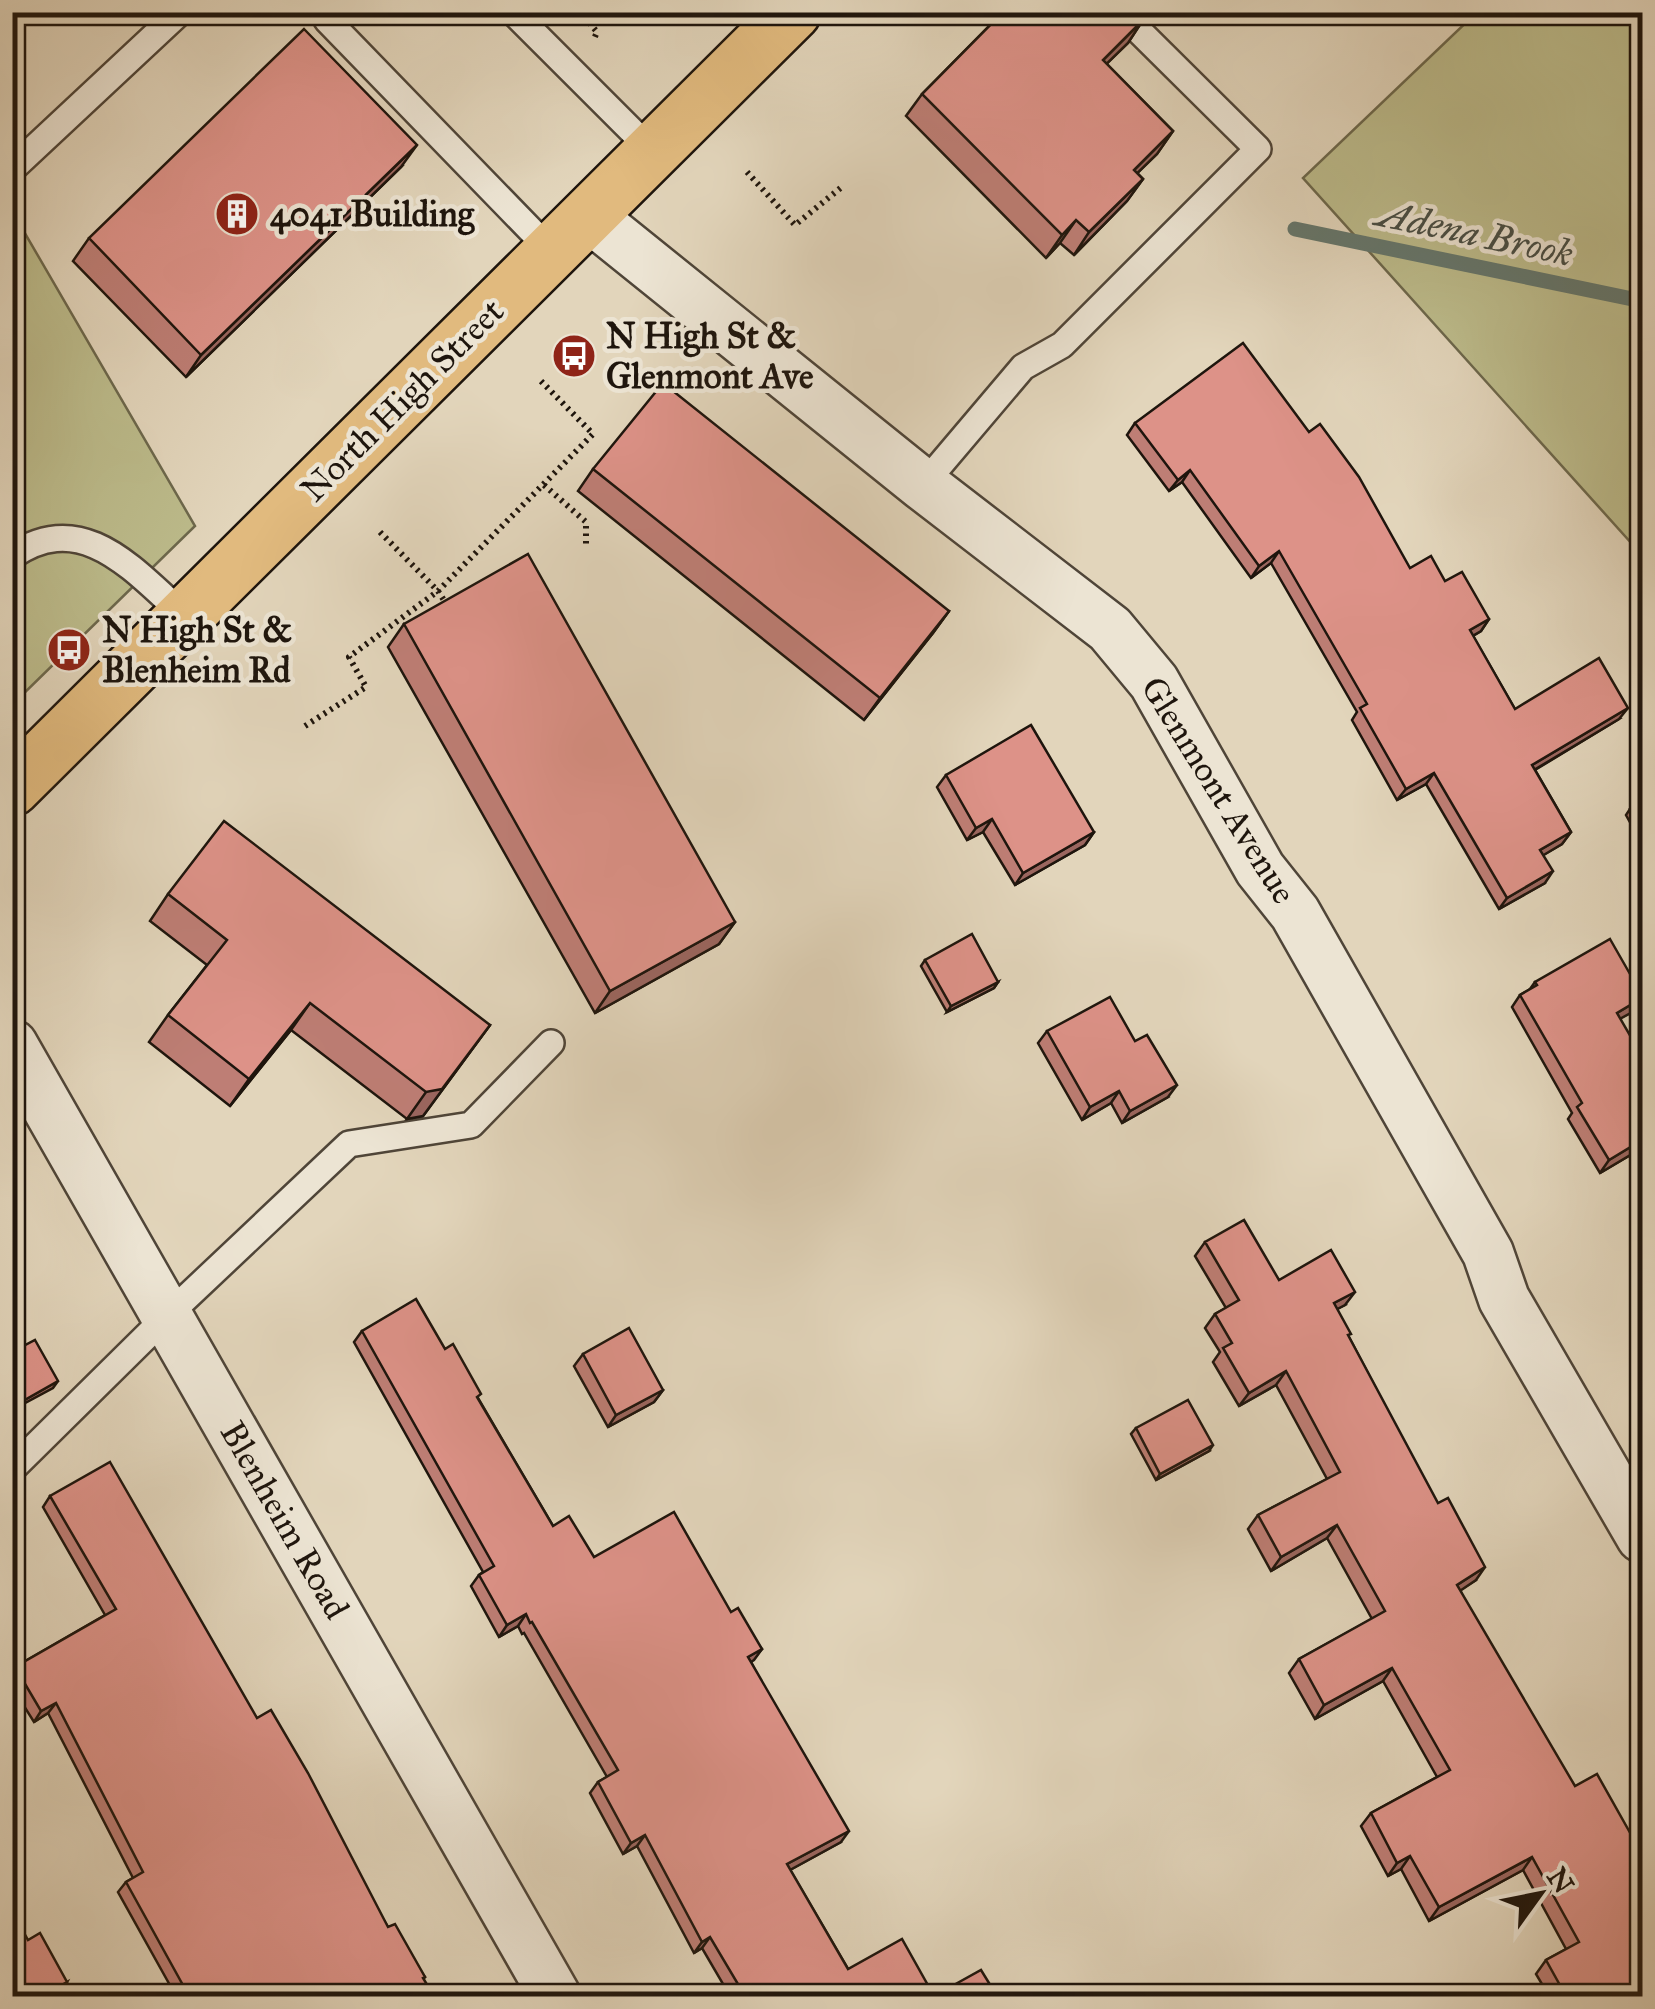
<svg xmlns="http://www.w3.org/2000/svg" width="1655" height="2009" font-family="'IM FELL Great Primer',serif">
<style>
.green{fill:#bcbb8b;stroke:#6d684c;stroke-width:2.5}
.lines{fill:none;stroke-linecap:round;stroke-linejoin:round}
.stream{stroke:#65776d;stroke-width:15}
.service-casing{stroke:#4f4538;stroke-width:30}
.minor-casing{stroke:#4f4538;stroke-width:55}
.primary-casing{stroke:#1e150d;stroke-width:60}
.path{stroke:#1e150d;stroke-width:6;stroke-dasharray:2.5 5;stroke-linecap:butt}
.service{stroke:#ece4d3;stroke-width:25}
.minor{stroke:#ece4d3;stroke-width:50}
.primary{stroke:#e1ba7e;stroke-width:55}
.wall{fill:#be7e75;stroke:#1e150d;stroke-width:2.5}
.shaded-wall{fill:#9b665f;stroke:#1e150d;stroke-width:2.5}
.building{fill:#dd9288;stroke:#1e150d;stroke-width:2.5}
.labels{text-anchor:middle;stroke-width:9;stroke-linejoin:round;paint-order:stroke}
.poi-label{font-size:35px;font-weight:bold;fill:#1e150d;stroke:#ece4d3;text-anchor:start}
.street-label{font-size:35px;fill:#1e150d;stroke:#ece4d3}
.water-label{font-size:38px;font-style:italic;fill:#484e45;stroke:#ece4d3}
</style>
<rect width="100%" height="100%" fill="#e2d5bb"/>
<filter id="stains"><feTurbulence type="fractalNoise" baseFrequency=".002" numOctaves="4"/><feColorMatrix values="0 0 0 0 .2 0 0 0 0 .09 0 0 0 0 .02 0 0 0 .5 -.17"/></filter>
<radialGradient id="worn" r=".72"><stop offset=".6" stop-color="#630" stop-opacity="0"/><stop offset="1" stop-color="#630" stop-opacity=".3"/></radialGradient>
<g class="green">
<polygon points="1476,13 1642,13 1642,555 1303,178"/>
<polygon points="12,211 195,526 13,704 12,704"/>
</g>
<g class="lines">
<polyline class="stream" points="1295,229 1642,301"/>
<defs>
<g id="service">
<polyline points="325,12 327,20 552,252"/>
<polyline points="513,12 653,152"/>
<polyline points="12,169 180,12"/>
<polyline points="923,485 1023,367 1062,345 1258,149 1139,31"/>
<path d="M12,556C83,507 134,571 184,615"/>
<polyline points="12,1469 169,1314 349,1144 471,1125 551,1043"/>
</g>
<g id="minor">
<polyline points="589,216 923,485 1110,629 1154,682 1260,869 1295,913 1488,1253 1504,1299 1642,1537"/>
<polyline points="12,1045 555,1996"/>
</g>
<polyline id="primary" points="12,788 793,12"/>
</defs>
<use href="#service" class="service-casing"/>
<use href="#minor" class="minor-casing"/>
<use href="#primary" class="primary-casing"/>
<g class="path">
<polyline points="574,20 581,13 597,32 594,39"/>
<polyline points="747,172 795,225 843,186"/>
<polyline points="544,485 586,522 586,544"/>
<polyline points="380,532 438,591 447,605"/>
<polyline points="305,726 366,687 349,657 438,591 593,434 538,378"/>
</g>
<use href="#service" class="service"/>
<use href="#minor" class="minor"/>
<use href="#primary" class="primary"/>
</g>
<g class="wall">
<polygon points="560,12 574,12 567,19"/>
<polygon points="1003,12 1158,12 1151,20 1142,15 1143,20 1128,43 1106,64 1173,131 1157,154 1137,173 1143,179 1127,201 1074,255 1060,243 1046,258 906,116 922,94"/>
<polygon points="401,167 186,377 73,261 89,238"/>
<polygon points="1135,423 1410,568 1445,581 1489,619 1481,631 1473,636 1515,709 1619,719 1535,770 1571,832 1562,844 1543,855 1545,883 1499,909 1426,784 1397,800 1352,720 1357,712 1271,563 1251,578 1182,482 1169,491 1127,435"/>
<polygon points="593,469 949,611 933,633 864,720 578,491"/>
<polygon points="404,624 735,922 719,944 595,1013 388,647"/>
<polygon points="946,775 1094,832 1085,845 1015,885 983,832 967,840 937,787"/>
<polygon points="1642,802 1642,844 1626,815 1630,809"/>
<polygon points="168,894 490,1025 423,1116 407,1119 291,1030 230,1106 149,1042 168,1015 207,965 150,921"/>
<polygon points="925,960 998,982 994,988 947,1012 921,966"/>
<polygon points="1535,982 1636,1010 1620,1018 1642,1148 1600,1173 1568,1119 1572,1113 1512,1007 1520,995 1530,989"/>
<polygon points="1047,1031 1168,1097 1122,1123 1111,1103 1082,1120 1038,1043"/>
<polygon points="1205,1242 1279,1280 1345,1305 1337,1309 1349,1337 1476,1580 1460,1590 1642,1996 1549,1996 1536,1974 1546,1960 1566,1949 1523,1870 1429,1921 1401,1869 1388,1876 1361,1826 1371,1813 1437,1777 1383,1681 1315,1719 1289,1673 1299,1659 1372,1619 1327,1538 1271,1571 1248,1529 1258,1515 1327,1479 1276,1385 1239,1406 1213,1362 1220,1352 1205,1328 1215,1314 1226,1308 1195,1256"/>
<polygon points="362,1331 445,1349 478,1398 553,1526 594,1557 731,1612 762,1649 751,1662 841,1842 790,1870 848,1969 934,1996 730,1996 702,1948 694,1953 637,1846 623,1854 590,1793 598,1782 607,1777 524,1633 522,1634 518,1626 499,1637 471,1586 479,1575 483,1572 354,1342"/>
<polygon points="583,1354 663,1390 654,1402 608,1427 574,1366"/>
<polygon points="1136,1428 1209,1451 1156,1480 1131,1434"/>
<polygon points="50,1496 257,1718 388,1927 425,1977 423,1980 434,1996 176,1996 118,1892 126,1882 133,1878 48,1713 34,1722 12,1687 12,1671 15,1667 105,1615 43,1507"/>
</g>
<g class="shaded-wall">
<polygon points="1143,20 1128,43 1087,83 1103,60"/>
<polygon points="1173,131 1157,154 1118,192 1134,170"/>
<polygon points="417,145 401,167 186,377 201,355"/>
<polygon points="1143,179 1127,201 1074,255 1089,232"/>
<polygon points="1076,220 1060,243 1046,258 1062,235"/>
<polygon points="1190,470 1182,482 1169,491 1178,480"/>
<polygon points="1279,551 1271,563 1251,578 1259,566"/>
<polygon points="949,611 933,633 864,720 880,698"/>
<polygon points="1489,619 1481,631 1462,642 1470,630"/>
<polygon points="1628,708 1619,719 1524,776 1532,765"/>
<polygon points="1434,773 1426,784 1397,800 1406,789"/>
<polygon points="992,819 983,832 967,840 976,828"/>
<polygon points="1094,832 1085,845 1015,885 1023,873"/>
<polygon points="1571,832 1562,844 1532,862 1540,850"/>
<polygon points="1553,871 1545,883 1499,909 1507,898"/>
<polygon points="735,922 719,944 595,1013 610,991"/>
<polygon points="998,982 994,988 947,1012 951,1006"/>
<polygon points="1642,998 1636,1010 1609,1025 1617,1013"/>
<polygon points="310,1003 291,1030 230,1106 249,1079"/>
<polygon points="490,1025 423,1116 407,1119 426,1092"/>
<polygon points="1177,1085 1168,1097 1122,1123 1130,1111"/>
<polygon points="1119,1091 1111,1103 1082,1120 1090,1107"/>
<polygon points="1642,1140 1642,1148 1600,1173 1609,1160"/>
<polygon points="1355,1292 1345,1305 1324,1316 1334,1303"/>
<polygon points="1286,1371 1276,1385 1239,1406 1249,1393"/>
<polygon points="58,1381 53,1388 12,1410 14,1406"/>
<polygon points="663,1390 654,1402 608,1427 616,1415"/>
<polygon points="1213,1445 1209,1451 1156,1480 1160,1474"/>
<polygon points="1337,1525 1327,1538 1271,1571 1281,1557"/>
<polygon points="1485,1567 1476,1580 1448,1599 1457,1585"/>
<polygon points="526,1614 518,1626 499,1637 507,1625"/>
<polygon points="762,1649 754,1660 741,1668 748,1657"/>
<polygon points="1392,1668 1383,1681 1315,1719 1324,1705"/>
<polygon points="56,1703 48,1713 34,1722 41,1711"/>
<polygon points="849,1831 841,1842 779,1876 787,1864"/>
<polygon points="645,1835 637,1846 623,1854 631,1843"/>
<polygon points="1410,1856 1401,1869 1388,1876 1397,1863"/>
<polygon points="1532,1857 1523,1870 1429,1921 1439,1907"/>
<polygon points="710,1937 702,1948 694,1953 702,1942"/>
<polygon points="67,1982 60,1994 54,1996 41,1996"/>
</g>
<g class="building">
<polygon points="1003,12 1141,12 1143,20 1103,60 1173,131 1134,170 1143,179 1089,232 1076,220 1062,235 922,94"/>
<polygon points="304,29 417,145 201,355 89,238"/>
<polygon points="1243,343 1309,432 1320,424 1359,477 1410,568 1431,556 1445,581 1462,572 1489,619 1470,630 1515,709 1599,658 1628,708 1532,765 1571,832 1540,850 1553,871 1507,898 1434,773 1406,789 1360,708 1367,704 1279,551 1259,566 1190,470 1178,480 1135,423"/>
<polygon points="663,383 949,611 880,698 593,469"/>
<polygon points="528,554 735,922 610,991 404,624"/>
<polygon points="1031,725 1094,832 1023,873 992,819 976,828 946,775"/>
<polygon points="1642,802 1642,830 1630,809"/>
<polygon points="224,821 490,1025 442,1089 426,1092 310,1003 249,1079 168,1015 227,940 168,894"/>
<polygon points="972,934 998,982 951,1006 925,960"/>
<polygon points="1610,939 1642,995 1642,998 1617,1013 1642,1056 1642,1140 1609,1160 1577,1107 1582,1103 1520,995 1537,985 1535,982"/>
<polygon points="1110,997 1135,1041 1147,1035 1177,1085 1130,1111 1119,1091 1090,1107 1047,1031"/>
<polygon points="12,1189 20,1201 12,1206"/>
<polygon points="1244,1220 1279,1280 1331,1250 1355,1292 1334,1303 1351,1334 1348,1335 1438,1503 1448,1498 1485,1567 1457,1585 1575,1786 1597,1774 1642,1854 1642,1996 1566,1996 1546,1960 1579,1942 1532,1857 1439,1907 1410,1856 1397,1863 1371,1813 1450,1770 1392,1668 1324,1705 1299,1659 1385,1611 1337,1525 1281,1557 1258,1515 1340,1472 1286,1371 1249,1393 1223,1348 1232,1343 1215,1314 1239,1300 1205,1242"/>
<polygon points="12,1227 18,1236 12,1239"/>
<polygon points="416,1299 445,1349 453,1344 481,1394 477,1397 553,1526 569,1516 594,1557 674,1512 731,1612 738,1608 762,1649 748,1657 849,1831 787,1864 848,1969 902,1939 934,1996 745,1996 710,1937 702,1942 645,1835 631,1843 598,1782 618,1770 532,1622 530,1623 526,1614 507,1625 479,1575 494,1566 362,1331"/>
<polygon points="629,1328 663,1390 616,1415 583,1354"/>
<polygon points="35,1340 58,1381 14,1406 12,1352"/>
<polygon points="1188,1400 1213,1445 1160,1474 1136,1428"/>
<polygon points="110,1462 257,1718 271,1710 308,1773 388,1927 395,1924 425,1977 423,1978 434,1996 189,1996 126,1882 143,1872 56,1703 41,1711 15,1667 116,1609 50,1496"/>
<polygon points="12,1911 28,1940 40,1933 67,1982 41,1996 12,1996"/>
<polygon points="981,1970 997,1996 934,1996"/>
</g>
<defs>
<symbol id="building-disc" viewBox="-11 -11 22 22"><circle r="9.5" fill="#8f2418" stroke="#ece4d3"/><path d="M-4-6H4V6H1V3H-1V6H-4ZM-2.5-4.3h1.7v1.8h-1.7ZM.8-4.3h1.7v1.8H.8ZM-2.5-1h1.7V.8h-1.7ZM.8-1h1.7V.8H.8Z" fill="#fff"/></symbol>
<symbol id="bus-disc" viewBox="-11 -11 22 22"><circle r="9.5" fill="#8f2418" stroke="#ece4d3"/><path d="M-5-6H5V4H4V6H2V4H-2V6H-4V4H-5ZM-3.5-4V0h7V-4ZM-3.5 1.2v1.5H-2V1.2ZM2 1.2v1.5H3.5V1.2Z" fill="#fff"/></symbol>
</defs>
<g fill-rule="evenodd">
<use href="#building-disc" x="212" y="189" width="50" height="50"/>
<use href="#bus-disc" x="549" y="331" width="50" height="50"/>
<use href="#bus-disc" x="44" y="625" width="50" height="50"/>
</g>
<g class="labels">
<g class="poi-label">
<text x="270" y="226">4041 Building</text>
<text x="606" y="348">N High St &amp;<tspan x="606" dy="40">Glenmont Ave</tspan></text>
<text x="102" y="642">N High St &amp;<tspan x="102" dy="40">Blenheim Rd</tspan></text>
</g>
<g class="street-label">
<text transform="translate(402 400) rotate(-45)" y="12">North High Street</text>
<text transform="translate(1219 790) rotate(58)" y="12">Glenmont Avenue</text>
<text transform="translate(285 1520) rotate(60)" y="12">Blenheim Road</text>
</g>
<g class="water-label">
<text transform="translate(1475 233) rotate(12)" y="13">Adena Brook</text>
</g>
</g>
<rect width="1655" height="2009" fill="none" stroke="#e2d5bb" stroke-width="50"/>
<rect x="15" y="15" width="1625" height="1979" fill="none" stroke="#1e150d" stroke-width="5"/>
<rect x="25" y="25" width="1605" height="1959" fill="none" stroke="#1e150d" stroke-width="2.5"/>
<g transform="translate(1540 1894) rotate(57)" stroke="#ece4d3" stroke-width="8" paint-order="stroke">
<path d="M0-8L18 38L0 25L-18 38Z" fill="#1e150d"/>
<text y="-15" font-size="28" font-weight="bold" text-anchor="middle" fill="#1e150d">N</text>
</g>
<rect width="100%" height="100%" filter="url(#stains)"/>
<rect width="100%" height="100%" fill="url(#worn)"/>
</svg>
